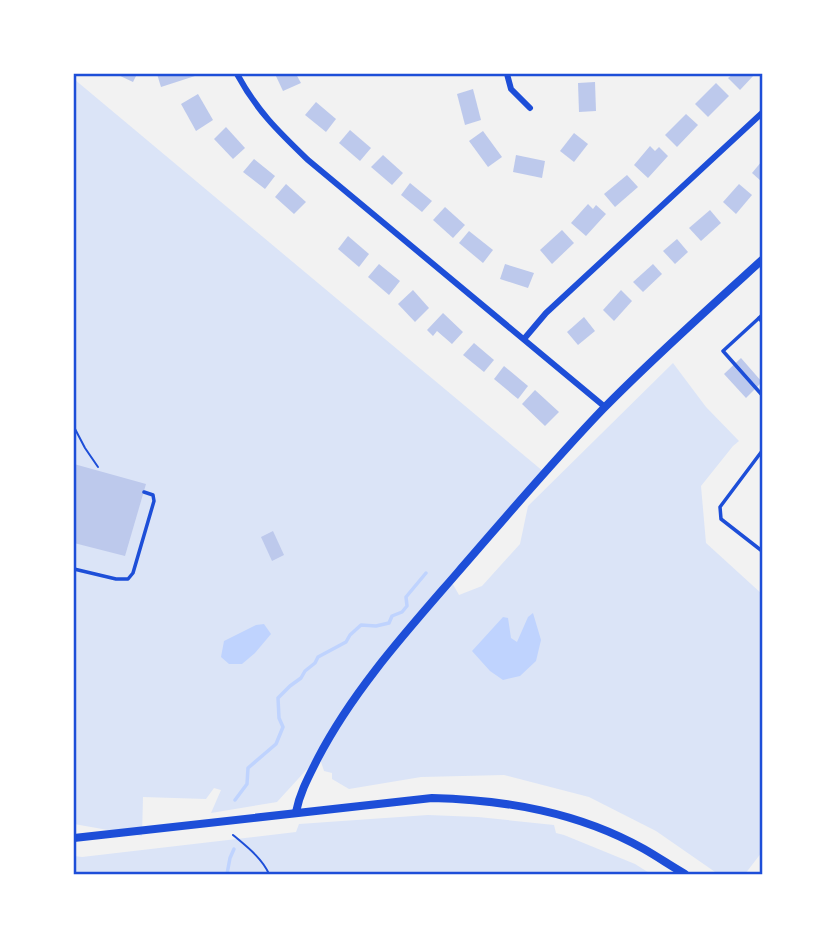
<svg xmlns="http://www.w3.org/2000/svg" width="836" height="948" font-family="'Roboto Condensed',sans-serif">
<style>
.green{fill:#dbe4f7}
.water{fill:#bfd3fe}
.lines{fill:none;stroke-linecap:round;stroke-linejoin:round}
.stream{stroke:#bfd3fe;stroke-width:3.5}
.building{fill:#bdc9ec}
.path{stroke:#1d4ed8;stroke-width:2}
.service{stroke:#1d4ed8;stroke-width:3.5}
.minor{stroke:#1d4ed8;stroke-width:6}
.tertiary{stroke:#1d4ed8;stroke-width:8}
.neatline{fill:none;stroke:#1d4ed8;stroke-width:2.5}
</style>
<rect width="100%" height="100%" fill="#f2f2f2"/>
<g class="green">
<polygon points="74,79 544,472 451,581 459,595 482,586 520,544 528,506 673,363 706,407 739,441 733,446 701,486 706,543 762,594 762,852 745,874 718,874 656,831 589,797 504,775 421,777 349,789 332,779 332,773 324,771 319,756 277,802 211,813 221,790 214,788 206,799 143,797 142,836 74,824"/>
<polygon points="428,815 478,817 554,825 556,833 564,835 635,864 651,874 74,874 74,856 82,857 296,832 299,824"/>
</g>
<g class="water">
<polygon points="533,613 541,640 536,661 520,676 503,680 490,671 472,651 503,617 508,618 511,638 517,642 528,617"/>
<polygon points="264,624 271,634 255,653 242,664 229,664 221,657 224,641 256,625"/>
</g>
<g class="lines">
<g class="stream">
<polyline points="235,800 247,784 248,768 276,744 283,727 279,718 278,698 290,686 301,678 305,671 315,663 318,657 346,642 350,635 361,625 376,626 389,623 392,616 402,612 407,606 406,597 426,573"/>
<polyline points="227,874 230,858 234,849"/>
</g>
</g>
<g class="building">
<polygon points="116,74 137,74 133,82"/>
<polygon points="157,74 194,74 195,76 161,87"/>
<polygon points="275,74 296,74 301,83 283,91"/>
<polygon points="733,74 755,74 740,90 728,78"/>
<polygon points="595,82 596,111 579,112 578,83"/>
<polygon points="716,83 729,96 708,117 695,104"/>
<polygon points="473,89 481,120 465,125 457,94"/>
<polygon points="198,94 213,120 196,131 181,104"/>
<polygon points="316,102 336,119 326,132 305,115"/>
<polygon points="686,114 698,125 677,147 665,135"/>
<polygon points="226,127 245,148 233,159 214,139"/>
<polygon points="350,130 371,148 360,161 339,143"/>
<polygon points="483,131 502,157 488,167 469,141"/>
<polygon points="574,133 588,144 574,162 560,151"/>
<polygon points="650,146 655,151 659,147 668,156 648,178 634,165"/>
<polygon points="383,155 403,173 392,185 371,167"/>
<polygon points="516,155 545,161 542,178 513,172"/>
<polygon points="254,159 275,176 265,189 243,172"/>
<polygon points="762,161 762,182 752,173"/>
<polygon points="627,175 638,187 615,207 604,194"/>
<polygon points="410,183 432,201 422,212 401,195"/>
<polygon points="286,184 306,202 294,214 275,197"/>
<polygon points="739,184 752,195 736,214 723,202"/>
<polygon points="588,204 593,209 596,205 606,214 586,236 571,223"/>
<polygon points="445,207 465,225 453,238 433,220"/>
<polygon points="710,210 721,223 701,241 689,228"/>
<polygon points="562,230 574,243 552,264 540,250"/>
<polygon points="469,231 493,250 483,263 459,243"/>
<polygon points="348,236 369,254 359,267 338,249"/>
<polygon points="677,239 688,252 675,264 663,251"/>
<polygon points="379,264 400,281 389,295 368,277"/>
<polygon points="505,264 534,273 528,288 500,279"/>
<polygon points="653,264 662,274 643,292 633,282"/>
<polygon points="413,290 429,308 415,322 398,304"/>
<polygon points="621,290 632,301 614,321 603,310"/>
<polygon points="443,313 463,332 452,344 437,331 433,336 427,330"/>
<polygon points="584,317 595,331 578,345 567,332"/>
<polygon points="474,343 494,360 484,372 463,355"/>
<polygon points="741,358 762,382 746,398 724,374"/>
<polygon points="504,366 528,386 518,399 494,379"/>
<polygon points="535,390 559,412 545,426 522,404"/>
<polygon points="74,464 146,484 125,556 74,543"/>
<polygon points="273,531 284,555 272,561 261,537"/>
</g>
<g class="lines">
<g class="path">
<polyline points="74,427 85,448 98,467"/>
<path d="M233,835C246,846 262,858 269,874"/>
</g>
<g class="service">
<polyline points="762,315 759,318 762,322"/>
<polyline points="759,318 723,351 762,395"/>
<polyline points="762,451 720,507 721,519 762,551"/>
<polyline points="74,569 116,579 128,579 133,573 154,501 153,495 144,492"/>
</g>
<g class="minor">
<path d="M237,74C257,111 278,131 308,160L605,407"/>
<polyline points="507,74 511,89 530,108"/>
<polyline points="524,339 546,313 762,113"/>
</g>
<g class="tertiary">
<path d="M296,812C300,792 309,776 318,758C354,689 407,631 458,572C506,517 553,461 603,409C654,357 709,308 762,260"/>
<path d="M74,838L432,798C506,800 578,812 644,849C658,857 671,866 685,874"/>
</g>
</g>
<rect width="836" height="948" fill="none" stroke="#ffffff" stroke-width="150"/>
<rect x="75" y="75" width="686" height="798" class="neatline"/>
</svg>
